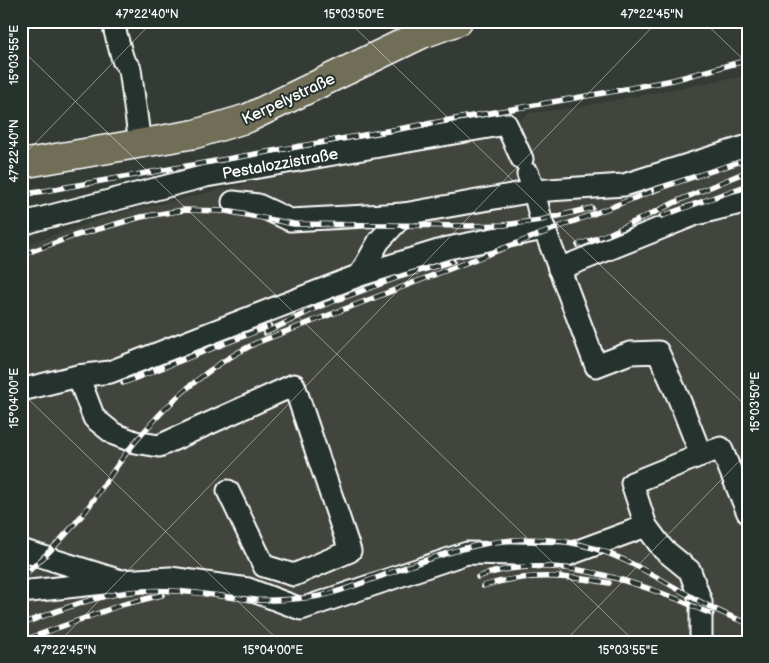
<svg xmlns="http://www.w3.org/2000/svg" width="769" height="663" font-family="'Balsamiq Sans',sans-serif">
<style>
.built{fill:#42453c}
.lines{fill:none;stroke-linecap:round;stroke-linejoin:round}
.minor-casing{stroke:#fff;stroke-width:25}
.major-casing{stroke:#fff;stroke-width:31}
.minor{stroke:#26332d;stroke-width:21}
.major{stroke:#716e59;stroke-width:28}
.rail-casing{stroke:#fff;stroke-width:5.5}
.rail{stroke:#26332d;stroke-width:4;stroke-dasharray:11;stroke-linecap:butt}
.ticks{fill:none;stroke:#fff;stroke-width:1;stroke-opacity:0.45}
.labels{text-anchor:middle;stroke-width:4;stroke-linejoin:round;paint-order:stroke}
.street-label{font-size:16px;fill:#fff;stroke:#26332d}
.neatline{fill:none;stroke:#fff;stroke-width:2}
.ticks-label{font-size:12px;text-anchor:middle;fill:#fff}
</style>
<rect width="100%" height="100%" fill="#333b34"/>
<filter id="ink" filterUnits="userSpaceOnUse"><feTurbulence type="fractalNoise" baseFrequency=".02" numOctaves="2"/><feDisplacementMap in="SourceGraphic" scale="10" xChannelSelector="R" yChannelSelector="G"/><feConvolveMatrix kernelMatrix="1 2 1 2 8 2 1 2 1" color-interpolation-filters="sRGB"/></filter>
<g filter="url(#ink)">
<polygon class="built" points="748,75 748,642 21,642 21,246 112,215 284,175 502,135 529,113 573,108"/>
<g class="lines">
<defs>
<g id="minor">
<polyline points="115,31 123,60 130,69 140,144"/>
<polyline points="528,174 534,191 541,220 596,366 630,353 658,352 679,399 701,455 632,483 646,526 663,549 690,571 701,602 701,642"/>
<polyline points="233,202 258,205 290,220 404,214"/>
<polyline points="21,225 35,220 206,176 506,124 522,159"/>
<polyline points="559,269 696,214 748,201"/>
<polyline points="360,275 379,241 404,214 534,191 624,185 748,146"/>
<polyline points="78,376 94,418 114,434 135,442 159,446 294,385 350,551 294,575 264,566 228,491"/>
<polyline points="21,390 78,376 110,372 360,275 448,248 544,229"/>
<polyline points="701,455 721,448 748,513"/>
<polyline points="21,550 121,581 170,578 248,589 301,609 467,553 567,555 646,526"/>
<polyline points="21,592 113,582"/>
</g>
<polyline id="major" points="21,164 195,134 248,118 422,34 458,21"/>
</defs>
<use href="#minor" class="minor-casing"/>
<use href="#major" class="major-casing"/>
<use href="#minor" class="minor"/>
<use href="#major" class="major"/>
<defs>
<g id="rail">
<polyline points="654,190 748,159"/>
<polyline points="21,195 615,91 673,80 748,60"/>
<polyline points="662,216 748,185"/>
<polyline points="578,245 611,233 680,200 748,171"/>
<polyline points="21,255 74,236 141,217 184,210 226,211 294,224 470,226 504,225 541,220 592,208"/>
<polyline points="265,333 318,307 402,276 453,261"/>
<polyline points="123,383 270,326"/>
<path d="M478,577C544,553 615,575 677,599C689,604 700,610 712,614"/>
<path d="M21,578C45,557 67,535 87,509C103,487 118,462 136,441C171,399 207,367 256,343L661,188"/>
<path d="M483,586C524,573 567,575 609,583"/>
<path d="M21,624C61,610 100,593 142,591C179,588 219,597 256,600C275,601 295,599 313,597C336,594 358,584 379,577C442,554 498,531 567,542C634,552 685,602 748,623"/>
<polyline points="27,639 121,605 162,595"/>
<polyline points="706,642 748,639"/>
</g>
</defs>
<use href="#rail" class="rail-casing"/>
<use href="#rail" class="rail"/>
</g>
</g>
<path class="ticks" d="M348,21L748,408M703,21L748,64M21,49L635,642M21,158L153,21M21,392L280,642M59,642L658,21M564,642L748,452"/>
<g class="labels">
<g class="street-label">
<text transform="translate(288 98) rotate(-25)" y="6">Kerpelystraße</text>
<text transform="translate(280 163) rotate(-10)" y="6">Pestalozzistraße</text>
</g>
</g>
<rect width="769" height="663" fill="none" stroke="#26332d" stroke-width="55"/>
<rect x="28" y="28" width="714" height="608" class="neatline"/>
<g class="ticks-label">
<text x="147" y="18">47°22'40"N</text>
<text x="354" y="18">15°03'50"E</text>
<text x="652" y="18">47°22'45"N</text>
<text transform="translate(14 55) rotate(-90)" y="4">15°03'55"E</text>
<text transform="translate(14 151) rotate(-90)" y="4">47°22'40"N</text>
<text transform="translate(14 398) rotate(-90)" y="4">15°04'00"E</text>
<text transform="translate(755 402) rotate(-90)" y="4">15°03'50"E</text>
<text x="65" y="654">47°22'45"N</text>
<text x="273" y="654">15°04'00"E</text>
<text x="628" y="654">15°03'55"E</text>
</g>
</svg>
